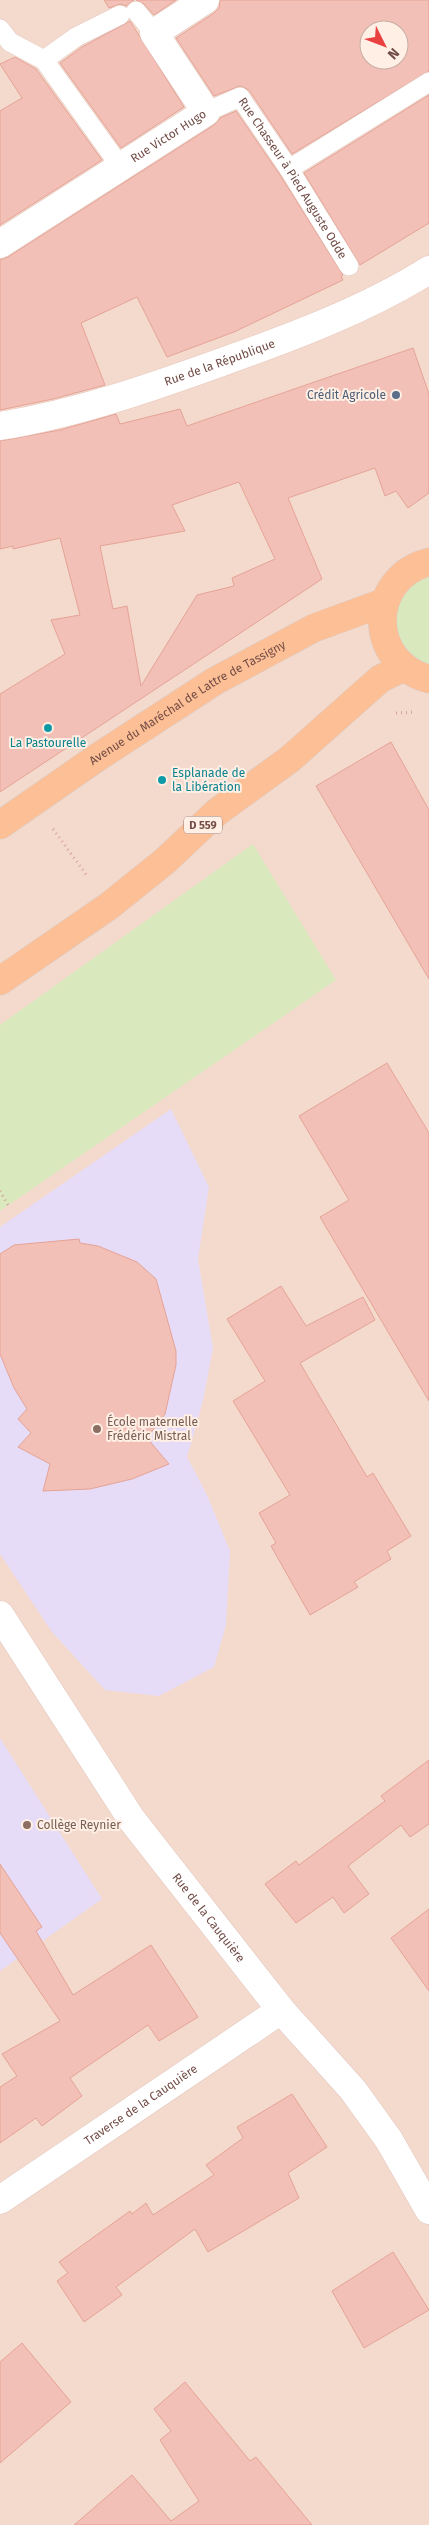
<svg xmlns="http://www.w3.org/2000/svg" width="429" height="2525" font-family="'Fira Sans',sans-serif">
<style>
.residential{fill:#f4dacd;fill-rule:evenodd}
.education{fill:#e7dcf8}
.green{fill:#d9e9bd}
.building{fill:#f2c0b6;stroke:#e5a396;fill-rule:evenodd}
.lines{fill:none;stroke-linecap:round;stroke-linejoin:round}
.lane-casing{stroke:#e2c6be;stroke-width:20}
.street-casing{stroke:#e2c6be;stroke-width:29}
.secondary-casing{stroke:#e7c5ba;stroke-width:29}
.primary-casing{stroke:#d8cdcb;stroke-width:29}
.path{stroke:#d6a499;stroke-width:3;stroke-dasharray:1 4;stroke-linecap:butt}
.lane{stroke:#fff;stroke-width:19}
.street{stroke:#fff;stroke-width:28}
.secondary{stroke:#fff;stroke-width:28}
.primary{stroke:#fdbf95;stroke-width:28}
.service-dot{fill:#5c6f8a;stroke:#ffefe5;stroke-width:2}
.culture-dot{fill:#0f9aa8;stroke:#ffefe5;stroke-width:2}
.education-dot{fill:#8d6e63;stroke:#ffefe5;stroke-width:2}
.labels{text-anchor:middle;stroke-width:4;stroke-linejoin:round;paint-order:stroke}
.shield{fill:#ffefe5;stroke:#9c7d76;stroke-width:1}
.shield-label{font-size:11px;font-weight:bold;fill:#724c46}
.street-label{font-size:12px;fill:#724c46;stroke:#ffefe5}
.service-label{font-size:12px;fill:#4e5e75;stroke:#ffefe5;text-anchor:end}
.culture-label{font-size:12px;fill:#0d838f;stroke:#ffefe5}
.education-label{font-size:12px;fill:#785e54;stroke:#ffefe5;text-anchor:start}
</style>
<rect width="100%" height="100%" fill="#fceade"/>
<path class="residential" d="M0,0H429V2525H0ZM369,30H399V60H369Z"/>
<g class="education">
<polygon points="171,1109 209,1187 198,1259 213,1348 203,1401 187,1457 207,1495 230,1551 226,1625 214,1667 159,1696 105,1690 52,1632 0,1554 0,1227"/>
<polygon points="0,1738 102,1899 0,1971"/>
</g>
<g class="green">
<polygon points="429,562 429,679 404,667 385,602"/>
<polygon points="253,844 336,980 0,1211 0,1025"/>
</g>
<g class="building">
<polygon points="104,0 134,0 126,6 120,4 109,8"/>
<polygon points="136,0 176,0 154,15 144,4"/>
<path d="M220,0H429V71L292,154L249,90L240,86L214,96L176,38L214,13L219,8ZM369,30H399V60H369Z"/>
<polygon points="130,21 184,107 121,148 60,63 82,47"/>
<polygon points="15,57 36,69 102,160 0,225 0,111 22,98 0,64"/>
<polygon points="429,95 429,223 360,265 304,173"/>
<polygon points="236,111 280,175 343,275 341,276 343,280 234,332 167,357 137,297 81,323 105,385 53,399 0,410 0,260 8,257 214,125 220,118"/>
<path d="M413,348L429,394V493L408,508L396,491L385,496L375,468L288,498L322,579L0,792V694L65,654L51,620L80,615L60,538L13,549V546L0,549V441L60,430L116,414L120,424L180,409L187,426ZM239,482L275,559L232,578L234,586L197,595L141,686L127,606L113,609L100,546L185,531L172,505Z"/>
<polygon points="391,742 429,810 429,979 316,786"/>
<polygon points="387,1063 429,1133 429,1401 320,1217 349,1200 299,1116"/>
<polygon points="79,1239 80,1243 98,1246 137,1262 156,1279 176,1351 176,1365 165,1414 147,1438 169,1464 132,1479 90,1489 43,1491 50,1464 18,1447 31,1433 18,1419 27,1409 14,1388 0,1354 0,1254 14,1245"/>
<polygon points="281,1286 306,1326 363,1297 375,1320 300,1363 367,1477 373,1473 411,1536 387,1551 391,1559 354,1582 358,1587 310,1615 271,1546 276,1543 259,1513 290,1495 233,1401 265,1381 227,1319"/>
<polygon points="429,1760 429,1824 410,1837 401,1825 348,1866 369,1894 344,1913 333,1897 296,1923 265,1884 296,1861 299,1865 385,1801 381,1796"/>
<polygon points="0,1864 42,1927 36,1931 73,1995 151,1945 198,2017 159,2041 148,2025 70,2078 82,2096 42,2126 36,2118 0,2143 0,2087 17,2076 2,2054 60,2021 0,1933"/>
<polygon points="429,1909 429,1991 391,1938"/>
<polygon points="292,2094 327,2147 288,2173 299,2198 208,2252 195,2229 116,2287 122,2295 84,2322 57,2281 68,2273 59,2262 130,2211 132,2214 146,2203 153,2215 214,2175 206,2165 243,2138 237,2127"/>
<polygon points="393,2252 429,2310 364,2348 332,2291"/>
<polygon points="22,2343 71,2402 0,2463 0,2362"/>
<polygon points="185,2382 250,2461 256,2457 312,2525 74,2525 132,2475 171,2521 199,2501 160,2440 171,2431 154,2409"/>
</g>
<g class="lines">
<defs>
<g id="lane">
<polyline points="136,11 154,33"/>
<polyline points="0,29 10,42 44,60 120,166"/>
<polyline points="44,60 76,37 120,15"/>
<path id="s1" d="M206,112L240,97L289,169L349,266"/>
<polyline points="289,169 429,82"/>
</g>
<g id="street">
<path id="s2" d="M0,244L206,112L154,33L205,0"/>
<path id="s3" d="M0,1615L132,1820L281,2010L353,2090L389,2140L429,2210"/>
<path id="s4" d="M0,2200L281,2010"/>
</g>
<g id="secondary">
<path id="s5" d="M0,426C75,414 150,388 222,362C292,337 365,310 429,270"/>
</g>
<g id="primary">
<path d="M429,562C367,578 367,663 429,679"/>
<path id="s6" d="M0,825L98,757L215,681L314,628L385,602"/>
<polyline points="0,981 109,906 165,861 217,812 290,759 380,679 404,667"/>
</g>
</defs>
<use href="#lane" class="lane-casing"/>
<use href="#street" class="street-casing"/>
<use href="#secondary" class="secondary-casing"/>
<use href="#primary" class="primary-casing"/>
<g class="path">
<polyline points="396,713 414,712"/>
<polyline points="53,829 88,877"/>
<polyline points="0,1191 8,1205"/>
</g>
<use href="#lane" class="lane"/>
<use href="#street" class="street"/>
<use href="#secondary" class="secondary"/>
<use href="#primary" class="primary"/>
</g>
<circle class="service-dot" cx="396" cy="395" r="5"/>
<g class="culture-dot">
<circle cx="48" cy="728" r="5"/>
<circle cx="162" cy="780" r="5"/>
</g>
<g class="education-dot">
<circle cx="97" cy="1429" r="5"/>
<circle cx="27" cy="1825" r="5"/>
</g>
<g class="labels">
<rect class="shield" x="184" y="816.5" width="38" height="17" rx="4"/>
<g class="shield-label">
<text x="203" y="829">D 559</text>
</g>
<g class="street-label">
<text dy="4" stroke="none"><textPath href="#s2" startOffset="200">Rue Victor Hugo</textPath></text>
<text dy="4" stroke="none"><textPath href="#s1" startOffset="134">Rue Chasseur à Pied Auguste Odde</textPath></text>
<text dy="4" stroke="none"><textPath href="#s5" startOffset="229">Rue de la République</textPath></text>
<text dy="4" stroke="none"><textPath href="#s6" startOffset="224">Avenue du Maréchal de Lattre de Tassigny</textPath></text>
<text dy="4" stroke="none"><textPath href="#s3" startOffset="368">Rue de la Cauquière</textPath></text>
<text dy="4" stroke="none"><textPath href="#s4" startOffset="170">Traverse de la Cauquière</textPath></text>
</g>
<g class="service-label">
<text x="386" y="399">Crédit Agricole</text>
</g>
<g class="culture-label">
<text x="48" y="747">La Pastourelle</text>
<text x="172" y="777" text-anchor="start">Esplanade de<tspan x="172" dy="14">la Libération</tspan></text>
</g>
<g class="education-label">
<text x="107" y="1426">École maternelle<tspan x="107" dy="14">Frédéric Mistral</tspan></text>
<text x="37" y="1829">Collège Reynier</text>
</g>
</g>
<g transform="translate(384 45) rotate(132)"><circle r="24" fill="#ffefe5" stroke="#c7aea5"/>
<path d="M0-4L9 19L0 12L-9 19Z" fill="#e94140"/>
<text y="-8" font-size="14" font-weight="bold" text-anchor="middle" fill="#724c46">N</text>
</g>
</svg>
